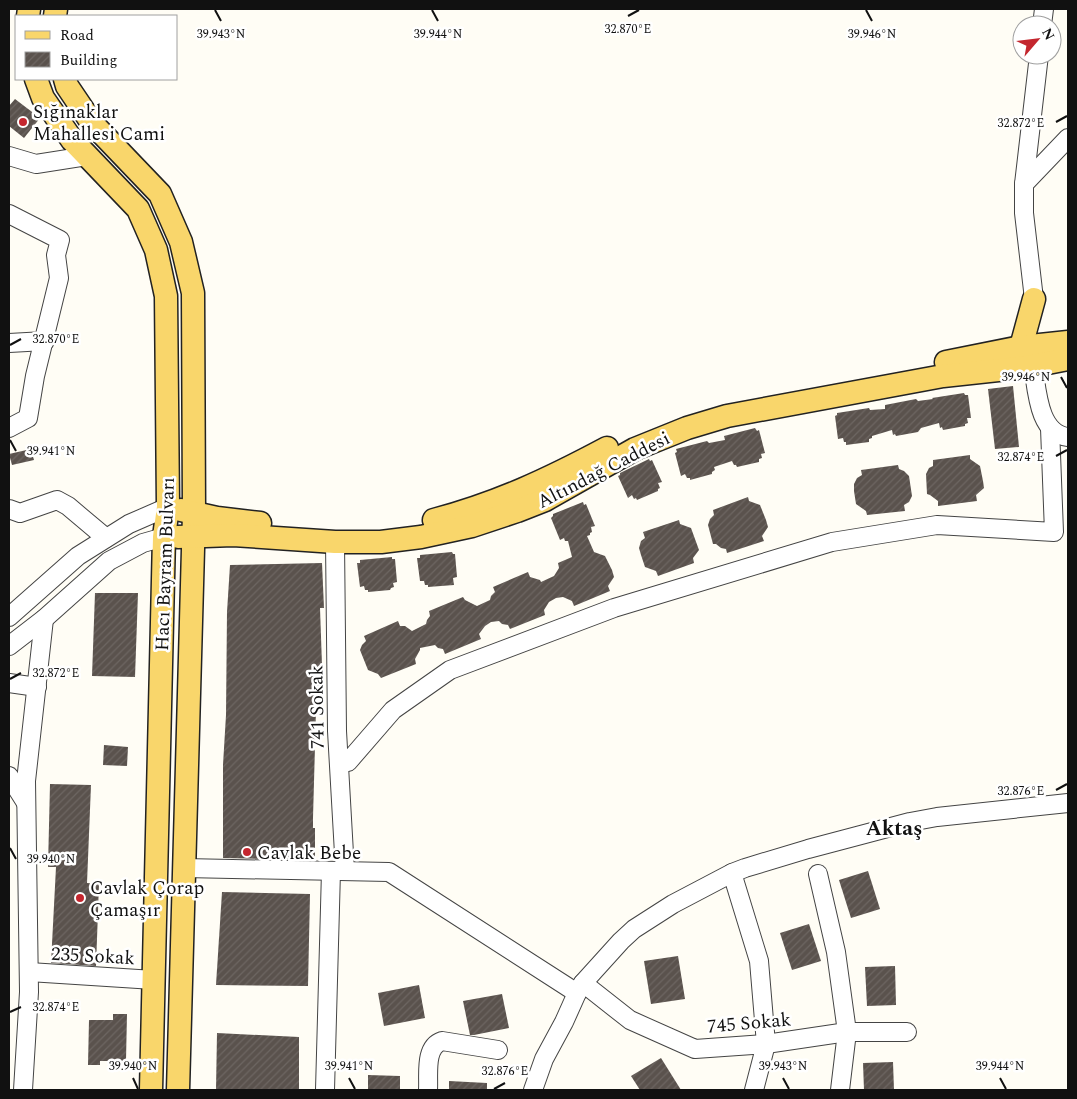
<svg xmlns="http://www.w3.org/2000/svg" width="1077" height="1099" font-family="Spectral,serif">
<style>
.building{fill:url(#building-hatch)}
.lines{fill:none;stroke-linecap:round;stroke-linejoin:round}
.minor-casing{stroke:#444;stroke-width:20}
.major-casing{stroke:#222;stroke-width:25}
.minor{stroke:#fff;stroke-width:18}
.major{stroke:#f9d66b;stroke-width:22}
.ticks{fill:none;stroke:#111;stroke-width:2}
.poi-dot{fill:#c4262e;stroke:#fff;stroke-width:2}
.labels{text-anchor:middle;stroke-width:5;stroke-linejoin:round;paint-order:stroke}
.poi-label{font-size:19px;fill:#111;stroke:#fff;text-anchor:start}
.street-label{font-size:19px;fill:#111;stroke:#fff}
.quarter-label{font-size:21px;font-weight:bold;fill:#111;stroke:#fff}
.ticks-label{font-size:12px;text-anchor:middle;fill:#111;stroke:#fff;stroke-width:5;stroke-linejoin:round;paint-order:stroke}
</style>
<defs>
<pattern id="building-hatch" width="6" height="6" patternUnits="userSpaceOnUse" patternTransform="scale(1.25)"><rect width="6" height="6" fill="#5a524d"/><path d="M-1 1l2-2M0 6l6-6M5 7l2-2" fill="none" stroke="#6d6662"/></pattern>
</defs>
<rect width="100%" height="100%" fill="#fffdf5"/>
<g class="building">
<polygon points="15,99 40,118 24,138 9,126 9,106"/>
<polygon points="1013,386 1019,447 995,449 988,389"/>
<polygon points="964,393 965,395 968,395 971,418 967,418 968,423 965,424 965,426 943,430 942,427 940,428 939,423 921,428 918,432 896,436 895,434 893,435 892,430 872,436 872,438 869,439 869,442 846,445 846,442 844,442 843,438 838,439 835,416 837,415 837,413 869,408 870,410 885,409 885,405 916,399 918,401 933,399 932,398"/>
<polygon points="755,428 757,431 759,430 765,453 761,454 762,458 759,459 759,462 737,467 736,465 734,465 732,461 714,467 715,470 712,472 712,474 690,480 690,478 687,478 685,474 681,476 675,453 677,452 676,449 707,441 709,443 725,440 724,436"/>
<polygon points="31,449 34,460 12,465 9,454"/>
<polygon points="970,455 970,459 980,466 983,481 984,488 976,495 977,501 938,506 938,501 930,495 927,494 926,474 929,468 933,466 933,460"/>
<polygon points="649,459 650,461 652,460 662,482 658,483 660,488 658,489 658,491 637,500 636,498 634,499 632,495 628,498 618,476 620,475 620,473"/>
<polygon points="898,465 899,469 904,471 909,476 912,496 909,502 904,505 905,511 867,515 866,511 856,504 854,491 854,484 857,478 862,475 861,470"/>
<polygon points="748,497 749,501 760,505 766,520 768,527 762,536 764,541 727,553 726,549 721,548 716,544 713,544 708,525 710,519 714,515 713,510"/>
<polygon points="583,502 584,505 586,504 595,526 591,527 592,532 590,533 590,535 587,536 594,552 605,556 612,570 614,577 608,586 610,591 574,606 572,601 563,597 556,598 549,602 544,610 545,615 510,629 508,625 502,624 499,621 491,622 485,626 479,634 481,639 445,654 443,649 438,648 435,645 420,648 420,650 415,659 416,664 381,678 378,674 368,670 360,650 362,645 366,641 364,636 398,621 400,626 405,626 412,631 426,624 427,620 430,616 429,611 463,597 465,600 477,606 490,600 491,596 495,592 493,587 528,572 530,577 540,580 541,582 554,576 559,568 558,563 572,557 568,541 565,541 564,538 560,540 551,518 553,516 553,514"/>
<polygon points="679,520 680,524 691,528 699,550 693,558 694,563 658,576 656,571 645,567 641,555 639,548 641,541 645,538 643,532"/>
<polygon points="452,552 453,554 455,554 457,577 453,578 454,585 428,587 428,585 425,585 424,581 420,581 417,558 420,558 420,555"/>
<polygon points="392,557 392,559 395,559 397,582 393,583 394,587 391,588 390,590 368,592 368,590 365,590 364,586 360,587 357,563 360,563 360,560"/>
<polygon points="322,563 324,608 320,608 322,665 319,710 316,710 313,818 313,828 315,828 315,860 223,858 223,765 226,715 227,612 230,565"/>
<polygon points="95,593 138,593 135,677 92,676"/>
<polygon points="104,745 128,747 127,766 103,765"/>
<polygon points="50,784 91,785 87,883 99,884 96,966 51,963 56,867 48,867"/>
<polygon points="868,871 880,909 851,918 839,880"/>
<polygon points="222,892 310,894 308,986 216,985"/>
<polygon points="809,924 821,961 792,970 780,933"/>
<polygon points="678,956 685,999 651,1004 644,961"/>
<polygon points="895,966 896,1005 867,1006 865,967"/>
<polygon points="419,985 425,1018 384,1026 378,993"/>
<polygon points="502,994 509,1028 474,1035 470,1035 463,1001"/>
<polygon points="113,1014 127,1014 126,1061 100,1061 100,1065 88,1065 89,1020 113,1020"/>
<polygon points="217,1033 299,1037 299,1090 216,1090"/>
<polygon points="661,1058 681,1090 640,1090 631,1076"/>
<polygon points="893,1062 894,1090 864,1090 863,1063"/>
<polygon points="368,1075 400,1076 400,1090 368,1090"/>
<polygon points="449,1081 487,1083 487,1090 449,1090"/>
</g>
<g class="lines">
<defs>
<g id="minor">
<polyline points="1042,25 1044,9"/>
<polyline points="9,156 36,164 87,156"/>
<polyline points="1024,184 1068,138"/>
<polyline points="9,214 60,240 56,255 59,278 35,376 28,418 9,428"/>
<polyline points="1034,299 1024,213 1024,184 1039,55"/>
<polyline points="9,343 45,341"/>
<path d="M1033,366C1037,389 1038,434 1068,437"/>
<polyline points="9,509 20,513 57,500 68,506 106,538"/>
<polyline points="335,542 337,731 345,871"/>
<polyline points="9,617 78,556 129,524 168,507"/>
<polyline points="9,646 44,619 109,561 143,543 164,537"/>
<polyline points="9,683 37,687"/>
<polyline points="348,762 393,710 450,670 614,608 832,542 937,525 1054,532 1050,428"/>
<polyline points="9,776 26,803"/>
<polyline points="184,868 389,872 577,993"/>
<polyline points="732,873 759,961 766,1044 754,1090"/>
<polyline points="818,874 836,952 847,1032 840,1090"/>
<polyline points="29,972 154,980"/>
<polyline points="583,983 630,1020 695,1049 766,1044 847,1032 907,1032"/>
<polyline points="23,1090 29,992 26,781 44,619"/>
<polyline points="325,1090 331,871"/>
<path d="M428,1090C429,1075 424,1047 442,1041L498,1050"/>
<polyline points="533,1090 544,1059 564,1022 577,993 583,983 621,941 634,929 673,904 732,873 745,868 808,849 910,822 937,817 1068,803"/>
</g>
<g id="major">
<polyline points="28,16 29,9"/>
<polyline points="55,16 56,9"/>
<polyline points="36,79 43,98 72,140 138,209 156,250 166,296 168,507 164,537 151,1090"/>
<polyline points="65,79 67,86 92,123 160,194 181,242 193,293 194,513 178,1090"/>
<polyline points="1026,361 1021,347 1034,299"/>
<polyline points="946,362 1021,347 1068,342"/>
<polyline points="181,510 217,518 260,523"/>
<path d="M434,520C498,503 549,479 607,448"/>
<polyline points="178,537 233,535 335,542 381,542 421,537 472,526 517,511 545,500 635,449 687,428 727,416 943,376 1027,367 1068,359"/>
</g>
</defs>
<use href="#minor" class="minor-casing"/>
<use href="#major" class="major-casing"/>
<use href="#minor" class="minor"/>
<use href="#major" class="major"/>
</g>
<path class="ticks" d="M215,10L221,21M432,10L438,21M866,10L872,21M628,16L639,10M1056,122L1067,116M10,345L21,339M1061,377L1067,388M10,440L16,451M1056,456L1067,450M10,679L21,673M1056,790L1067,784M10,848L16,859M10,1012L21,1007M133,1078L138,1089M349,1078L355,1089M783,1078L789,1089M1000,1078L1006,1089M494,1089L505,1083"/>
<g class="poi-dot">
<circle cx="23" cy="122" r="5"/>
<circle cx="247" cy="852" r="5"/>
<circle cx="80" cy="898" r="5"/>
</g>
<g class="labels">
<g class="poi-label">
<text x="33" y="118">Sığınaklar<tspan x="33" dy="22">Mahallesi Cami</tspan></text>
<text x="257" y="859">Cavlak Bebe</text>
<text x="90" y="894">Cavlak Çorap<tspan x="90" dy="22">Çamaşır</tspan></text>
</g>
<g class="street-label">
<text transform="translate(603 469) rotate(-27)" y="7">Altındağ Caddesi</text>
<text transform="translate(164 564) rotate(-88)" y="7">Hacı Bayram Bulvarı</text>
<text transform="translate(316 707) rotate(-91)" y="7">741 Sokak</text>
<text transform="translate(93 955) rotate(3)" y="7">235 Sokak</text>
<text transform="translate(749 1022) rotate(-5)" y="7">745 Sokak</text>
</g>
<g class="quarter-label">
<text x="894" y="835">Aktaş</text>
</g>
</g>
<g class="ticks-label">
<text x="628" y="33">32.870°E</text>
<text x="221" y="38">39.943°N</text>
<text x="438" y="38">39.944°N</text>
<text x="872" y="38">39.946°N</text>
<text x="1021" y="127">32.872°E</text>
<text x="56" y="343">32.870°E</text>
<text x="1026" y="381">39.946°N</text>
<text x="51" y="455">39.941°N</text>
<text x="1021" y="461">32.874°E</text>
<text x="56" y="677">32.872°E</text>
<text x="1021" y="795">32.876°E</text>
<text x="51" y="863">39.940°N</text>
<text x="56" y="1011">32.874°E</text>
<text x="133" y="1070">39.940°N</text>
<text x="349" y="1070">39.941°N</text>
<text x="783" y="1070">39.943°N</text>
<text x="1000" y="1070">39.944°N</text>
<text x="505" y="1075">32.876°E</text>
</g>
<rect width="1077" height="1099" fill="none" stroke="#111111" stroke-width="20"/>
<rect x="15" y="15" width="162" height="65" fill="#ffffff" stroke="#a0a0a0"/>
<rect x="25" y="31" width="25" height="8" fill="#f9d66b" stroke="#a0a0a0"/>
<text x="60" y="40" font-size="15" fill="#111111">Road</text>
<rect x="25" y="52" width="25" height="15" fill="url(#building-hatch)" stroke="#a0a0a0"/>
<text x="60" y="65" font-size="15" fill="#111111">Building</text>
<g transform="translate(1037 40) rotate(62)"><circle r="24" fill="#ffffff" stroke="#a0a0a0"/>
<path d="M0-4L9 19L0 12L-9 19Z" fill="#c4262e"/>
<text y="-8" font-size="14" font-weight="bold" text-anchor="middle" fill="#111111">N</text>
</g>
</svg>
